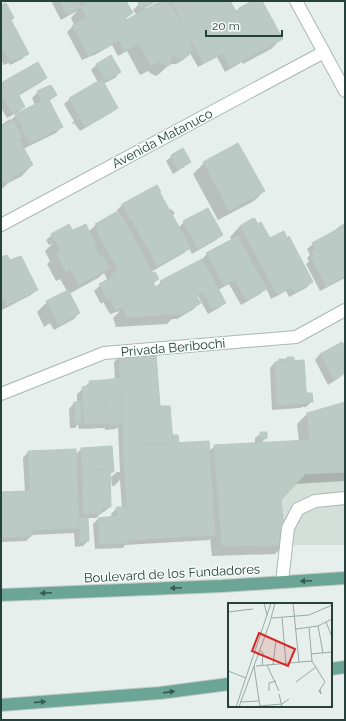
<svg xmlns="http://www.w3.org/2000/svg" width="346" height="721" font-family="Raleway,sans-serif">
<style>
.built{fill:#d4dfda}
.shadow{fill:#0003}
.building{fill:#bbcac4;stroke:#b8c9c2}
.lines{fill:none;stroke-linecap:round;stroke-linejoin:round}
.minor-casing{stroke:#a8b8b2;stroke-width:14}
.major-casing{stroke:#c2cac8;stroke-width:14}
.minor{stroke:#fff;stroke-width:12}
.major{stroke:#6aa596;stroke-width:12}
.oneway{fill:#365b51}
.labels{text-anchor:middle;stroke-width:3;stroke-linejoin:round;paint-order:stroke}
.street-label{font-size:13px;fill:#24423a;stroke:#f7fbf9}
.inset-road{fill:none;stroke:#98aaa4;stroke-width:1}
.view{fill:#d62828;fill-opacity:0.15;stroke:#d62828;stroke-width:2}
.inset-edge{fill:none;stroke:#24423a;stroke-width:2}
</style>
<rect width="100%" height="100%" fill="#e6efeb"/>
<polygon class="built" points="345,402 345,545 286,545 222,546 218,445 309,440 307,413"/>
<g class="shadow">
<polygon points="51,1 124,1 131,13 123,22 137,15 133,10 139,4 139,1 157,1 145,8 146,10 162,1 229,1 236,13 254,1 261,1 282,38 271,49 243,64 242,62 225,72 217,57 198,67 190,53 183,60 176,64 171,64 171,63 159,74 156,76 150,73 148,71 140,75 127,51 118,56 112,45 93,56 93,55 82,60 67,32 74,25 71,18 77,11 61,20"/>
<polygon points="1,6 13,18 11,20 28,53 22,59 10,65 9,63 4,65 1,60"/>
<polygon points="97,64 120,72 115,78 103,84 117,108 111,113 80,131 74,123 73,124 72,123 74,121 64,104 70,99 98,82 91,70"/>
<polygon points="46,78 40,83 18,96 24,107 18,112 7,118 1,108 1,84"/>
<polygon points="38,92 56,95 49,101 61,127 56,133 23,149 32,165 22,176 8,183 1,190 1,125 10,119 11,120 16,115 35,105 32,98"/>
<polygon points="238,144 264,191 254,201 218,220 193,174 204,163"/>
<polygon points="172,156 190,162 184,167 173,174 166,161"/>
<polygon points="156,187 158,193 168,211 171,209 175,213 172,216 178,228 184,222 222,235 216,240 192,254 189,248 184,253 151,272 158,279 153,284 155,288 161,282 201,260 207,254 232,240 230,237 240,226 255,218 258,224 270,239 283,232 312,282 306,288 289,297 286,291 271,299 266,288 260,294 241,305 229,284 218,290 225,303 219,308 208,314 198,296 196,298 199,303 194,309 177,319 172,319 167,324 116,327 113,318 120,311 110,314 103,302 101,304 94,291 107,279 104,273 98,278 69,294 79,313 74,319 54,330 50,323 44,327 37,312 47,302 67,291 60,279 56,281 47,264 50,261 45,251 53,243 49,245 46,240 52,235 72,232 88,232 96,225 118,212 117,210 122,205"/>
<polygon points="345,223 345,278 320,291 306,264 309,261 307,258 310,255 307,249 313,244 334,231 340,226"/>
<polygon points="1,259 37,289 31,295 2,310 1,309"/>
<polygon points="345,348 345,372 339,378 328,385 315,360 320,354"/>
<polygon points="119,357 159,408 171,436 178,444 209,451 215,446 255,444 255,438 261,433 266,438 261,443 299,442 297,424 307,414 345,403 345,481 295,484 280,500 285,544 275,554 212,556 210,538 209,540 125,545 123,548 95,549 93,524 98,519 112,518 111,514 117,508 122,508 120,480 114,486 112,486 111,477 117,472 120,472 118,427 116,429 105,430 105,428 79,429 78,424 75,428 70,428 69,409 74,403 77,403 77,394 90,382 115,380 114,362"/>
<polygon points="287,358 293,358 293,361 305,394 312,401 306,407 302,407 300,408 272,410 270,368 275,362 277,362 279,360 286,360"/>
<polygon points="81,449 113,471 110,474 110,507 104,512 101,513 96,518 87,518 88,541 83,546 75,547 74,533 32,535 26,541 1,542 1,493 25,492 23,458 28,452 75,455"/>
</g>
<g class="building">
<polygon points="59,1 77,1 81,7 67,15"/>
<polygon points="90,1 113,1 117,8 106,15 109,20 101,24 95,14 87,19 81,7"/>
<polygon points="113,1 126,1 133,13 82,44 72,26 86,17 87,19 95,14 101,24 109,20 106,15 117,8"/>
<polygon points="142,1 155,1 141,8 138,3"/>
<polygon points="160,1 168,1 192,43 176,52 178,55 172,58 168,50 162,48 158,50 156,56 159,61 151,66 126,20"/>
<polygon points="171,1 215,1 181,20"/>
<polygon points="215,1 230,1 236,11 190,38 180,21"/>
<polygon points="252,1 262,1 283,39 254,54 243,34 208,53 198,33 236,11 239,9 239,8"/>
<polygon points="6,3 14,18 1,25 1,5"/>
<polygon points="125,18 139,44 124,51 118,40 126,36 119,22"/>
<polygon points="11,20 29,54 16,60 15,58 10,61 6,54 10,52 1,35 1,25"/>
<polygon points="119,22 126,36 99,51 98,50 88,56 82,44"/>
<polygon points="198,33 208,53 243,34 254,54 230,67 223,53 204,63 190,38"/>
<polygon points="1,35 10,52 6,54 1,45"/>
<polygon points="190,44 193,50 189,55 183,59 177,59 175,56 178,55 176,52"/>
<polygon points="162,48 168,50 171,57 171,64 167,66 160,63 156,56 158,50"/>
<polygon points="111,55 121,72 105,81 96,64"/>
<polygon points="38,62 47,78 18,94 25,107 12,113 1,94 1,83"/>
<polygon points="102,79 118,108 85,127 80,118 78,119 77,117 79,116 69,98"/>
<polygon points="51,85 57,95 49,100 48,98 42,101 37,91"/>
<polygon points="48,98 63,127 30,143 22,129 23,129 15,114"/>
<polygon points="13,120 23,137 19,139 33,165 13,177 10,182 4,182 1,183 1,127"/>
<polygon points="238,143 265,191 229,211 203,162"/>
<polygon points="183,148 191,162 178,169 171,155"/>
<polygon points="157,185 161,192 139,204 144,214 131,221 122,204"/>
<polygon points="160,193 191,248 157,266 132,220 144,214 139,204"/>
<polygon points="208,208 223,235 198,249 183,221"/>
<polygon points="118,211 121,216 122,216 144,256 118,270 96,230 98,229 95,224"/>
<polygon points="253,218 257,224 261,222 271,240 253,250 240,226"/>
<polygon points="69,224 73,231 54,241 51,234"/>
<polygon points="86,224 91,235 79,242 73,230"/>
<polygon points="343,226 345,230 345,276 326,287 311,257 314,256 312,252 316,249 312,243"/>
<polygon points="73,230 84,251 79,254 85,265 100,257 99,256 102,255 110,268 79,285 55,240"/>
<polygon points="284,231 287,238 289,236 313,282 295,292 292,287 277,294 253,250 271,240 270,238"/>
<polygon points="91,235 97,245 84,251 79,242"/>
<polygon points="238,236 254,266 233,277 235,280 224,285 206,253"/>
<polygon points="94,246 100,257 85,265 79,254"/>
<polygon points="61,251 70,269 66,272 56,253"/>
<polygon points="7,255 10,260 21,256 38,290 7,305 1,294 1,257"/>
<polygon points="144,256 153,274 122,291 112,273"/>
<polygon points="202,259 226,303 213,310 203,292 196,296 201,303 183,314 179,314 160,281"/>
<polygon points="254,266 267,289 246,300 233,277"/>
<polygon points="155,272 159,279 153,282 156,288 125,305 125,306 116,310 109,298"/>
<polygon points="113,274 122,291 107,299 99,284 111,278 110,275"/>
<polygon points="162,285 179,314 126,317 123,307"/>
<polygon points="68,290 76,305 55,317 46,301"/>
<polygon points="76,305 80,313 59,325 55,317"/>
<polygon points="342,342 345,346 345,371 344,371 345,373 334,380 320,354"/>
<polygon points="156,354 160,406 122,408 119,356"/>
<polygon points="287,357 294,357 294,360 278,361 279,359 287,359"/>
<polygon points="304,360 307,403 277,405 275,362"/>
<polygon points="120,378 122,424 110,425 109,408 106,408 104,380"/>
<polygon points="104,380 106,408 109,408 110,423 84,424 82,387 90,386 89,381"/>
<polygon points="306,393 312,393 313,402 307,402"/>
<polygon points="74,402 81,402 81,423 75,423"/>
<polygon points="345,402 345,472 305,474 281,500 286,545 222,546 214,445 309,440 307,413"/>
<polygon points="160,406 170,406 173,443 124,446 122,408"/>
<polygon points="260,432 267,432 267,438 260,439"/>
<polygon points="172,435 178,435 179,443 173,443"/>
<polygon points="209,441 215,535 129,540 123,446"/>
<polygon points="112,446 114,472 110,472 110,469 82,470 81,448"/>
<polygon points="76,449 79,528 32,530 28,451"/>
<polygon points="110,469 111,507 102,508 102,513 84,514 84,509 83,509 82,470"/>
<polygon points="30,491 32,536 1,538 1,492"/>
<polygon points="116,507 127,507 129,543 100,544 98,518 117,516"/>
<polygon points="88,517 89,541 80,542 79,518"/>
</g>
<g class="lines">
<defs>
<g id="minor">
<polyline points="296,1 345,91"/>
<polyline points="1,225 324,52"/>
<polyline points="1,394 104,353 296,337 345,310"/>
<polyline points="282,582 288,528 298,509 315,501 345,498"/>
</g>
<g id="major">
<polyline points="1,595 222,586 345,578"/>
<polyline points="331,669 345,667"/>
<polyline points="1,705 160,693 229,684"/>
</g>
</defs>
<use href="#minor" class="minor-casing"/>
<use href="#major" class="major-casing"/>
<use href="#minor" class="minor"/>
<use href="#major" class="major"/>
</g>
<defs><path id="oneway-solid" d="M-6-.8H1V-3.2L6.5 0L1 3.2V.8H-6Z"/></defs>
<g class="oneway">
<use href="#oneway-solid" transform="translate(306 581) rotate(177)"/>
<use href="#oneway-solid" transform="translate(176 588) rotate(178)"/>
<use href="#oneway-solid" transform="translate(46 593) rotate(178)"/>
<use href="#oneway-solid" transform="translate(169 692) rotate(-8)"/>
<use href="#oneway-solid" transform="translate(40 702) rotate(-4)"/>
</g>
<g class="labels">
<g class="street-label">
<text transform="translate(162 138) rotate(-28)" y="5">Avenida Matanuco</text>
<text transform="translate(173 347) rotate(-5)" y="5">Privada Beribochi</text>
<text transform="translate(172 573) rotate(-3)" y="5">Boulevard de los Fundadores</text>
</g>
</g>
<g transform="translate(228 603)">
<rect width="104" height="104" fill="#e6efeb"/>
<path class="inset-road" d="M36,0L39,12M65,0L71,59M0,9L25,6M54,14L58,61M44,15L81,12L104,2M98,19L104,34M90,23L95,50M81,25L84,58L97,79L91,88L93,91L92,86M68,26L90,23L104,16M32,47L35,50L34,63M83,51L104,49M39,62L51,88M45,62L48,37M26,63L32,104M28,63L84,58M0,68L18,75M68,79L88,64M41,88V80L48,78M0,91L1,104M51,91L54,104M12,99L31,98M32,103L54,101L61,96M8,104L43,0M11,104L42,19L47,0"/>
<path class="view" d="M31,30L67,46L60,63L24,48Z"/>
<rect width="104" height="104" class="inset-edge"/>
</g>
<rect width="346" height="721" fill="none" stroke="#24423a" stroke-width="4"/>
<path d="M206 30v6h76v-6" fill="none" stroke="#24423a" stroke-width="2"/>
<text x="212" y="30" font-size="12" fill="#24423a" stroke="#f7fbf9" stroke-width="3" paint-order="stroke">20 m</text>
</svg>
